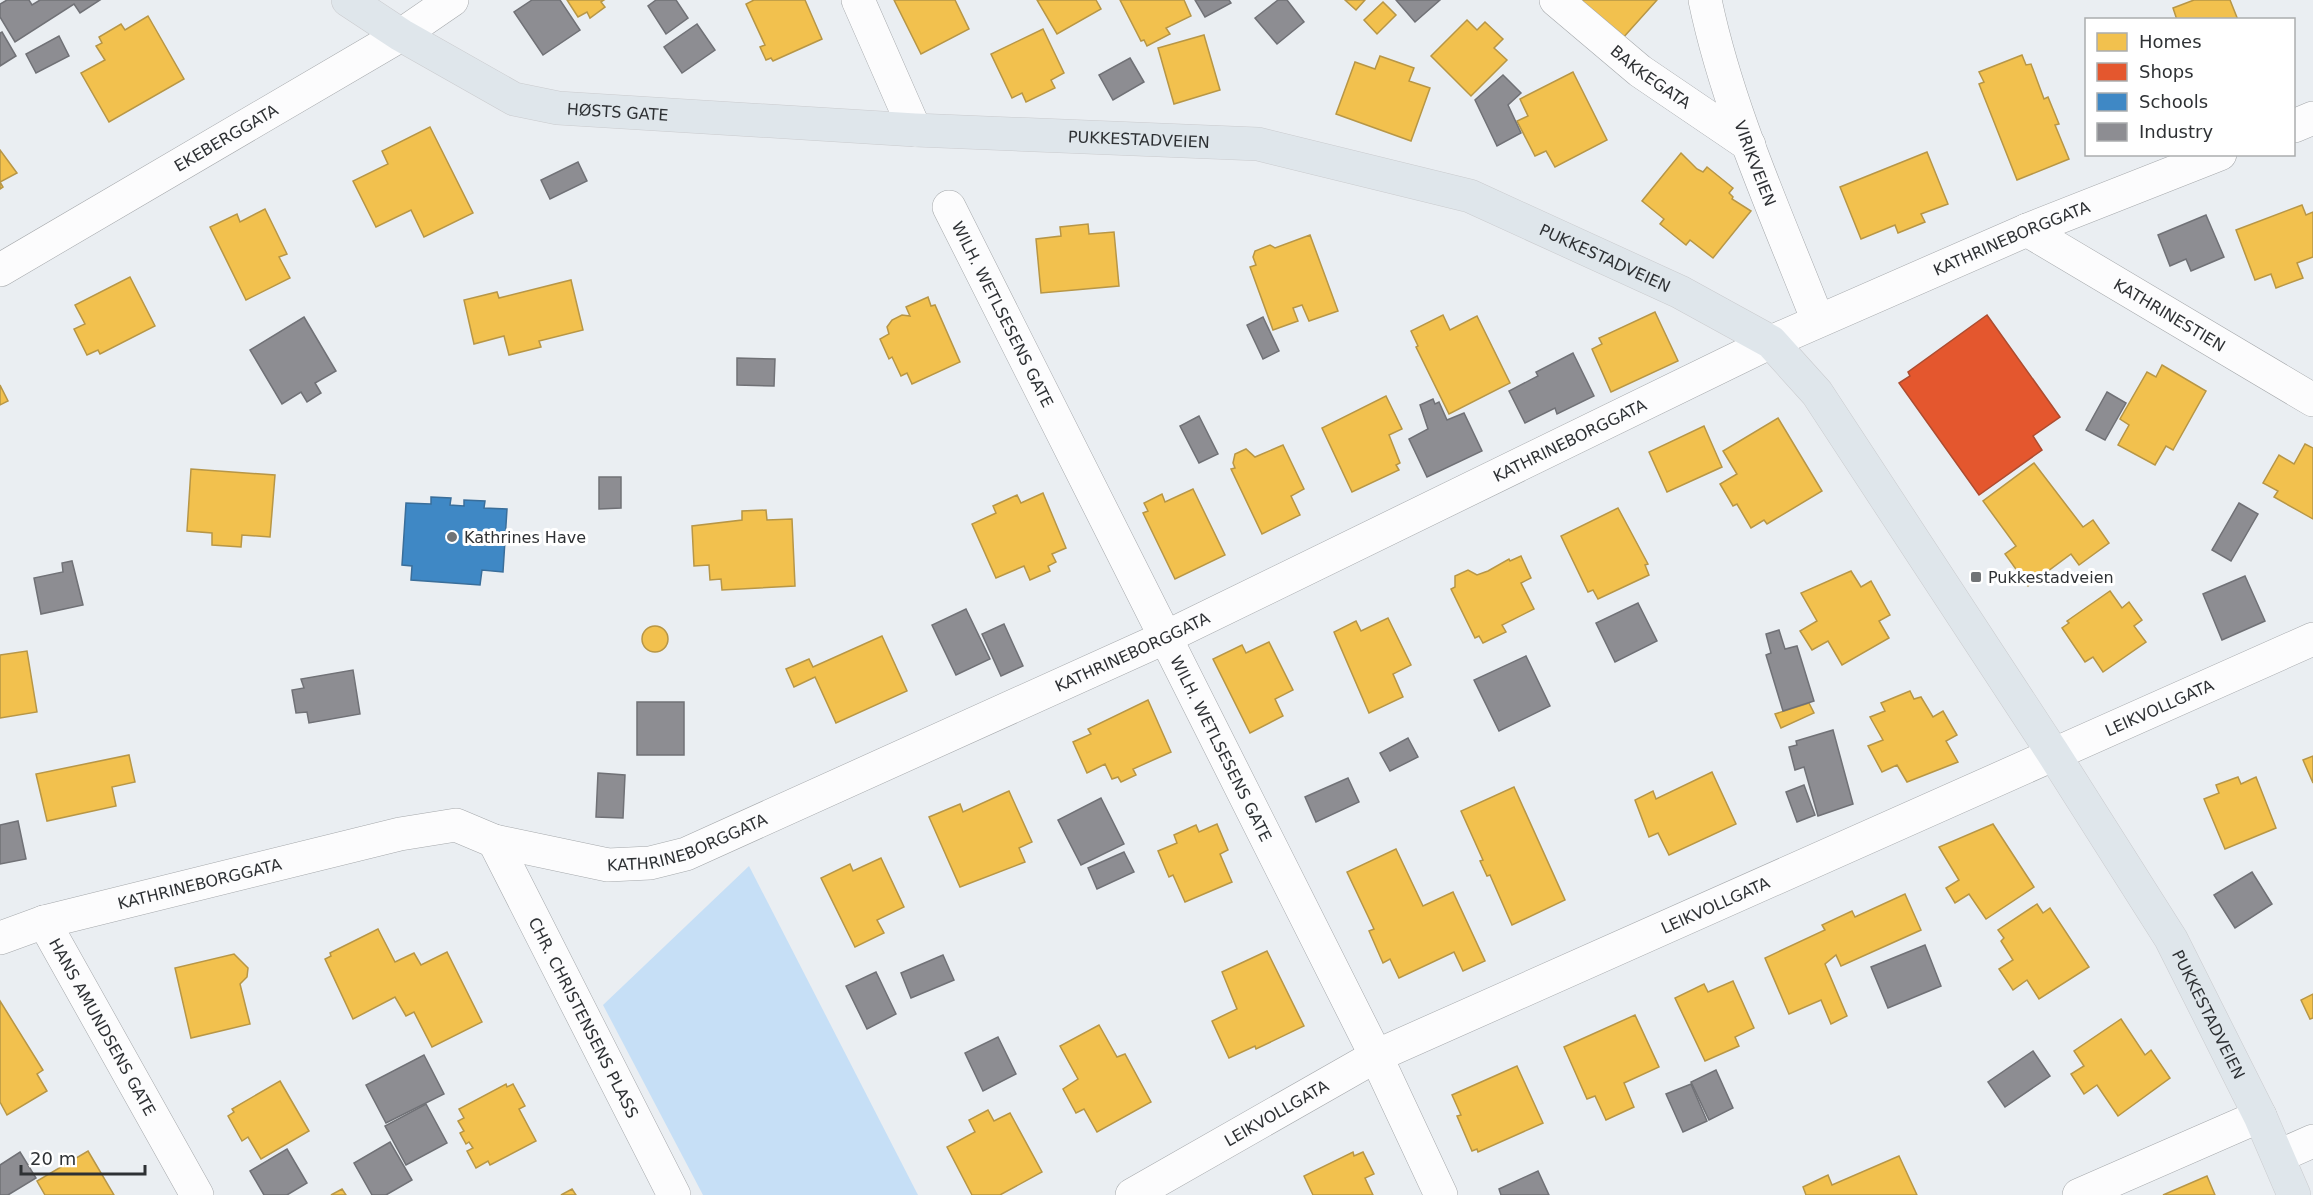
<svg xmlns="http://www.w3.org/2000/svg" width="2313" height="1195" font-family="'DejaVu Sans',sans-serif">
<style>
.green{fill:#c6dff6}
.homes{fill:#f2c14e;stroke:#b79646;stroke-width:1.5}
.shops{fill:#e4572e;stroke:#ad4c30;stroke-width:1.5}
.schools{fill:#3f88c5;stroke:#3a6e9a;stroke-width:1.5}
.industry{fill:#8d8d92;stroke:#707176;stroke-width:1.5}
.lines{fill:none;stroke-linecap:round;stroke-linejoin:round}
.minor-casing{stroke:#a5a8ab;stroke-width:34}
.major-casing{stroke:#cacbce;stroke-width:34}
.minor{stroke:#fcfcfd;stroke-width:33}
.major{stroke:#dfe6eb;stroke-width:33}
.poi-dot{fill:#707376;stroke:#fff;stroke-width:2}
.labels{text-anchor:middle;stroke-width:6;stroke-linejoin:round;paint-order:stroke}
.street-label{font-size:16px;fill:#2e3134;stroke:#fff}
.poi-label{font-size:16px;fill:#2e3134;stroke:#fff;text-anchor:start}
</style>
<rect width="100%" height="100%" fill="#eaeef2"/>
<polygon class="green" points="749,866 918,1195 703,1195 603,1005"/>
<g class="homes">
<polygon points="567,0 604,0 601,2 605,7 590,18 587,12 578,17"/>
<polygon points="754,0 805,0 822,39 773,61 771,58 766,60 760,47 765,45 746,4"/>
<polygon points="894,0 955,0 969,29 921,54"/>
<polygon points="1037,0 1096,0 1101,9 1057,34"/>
<polygon points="1120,0 1184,0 1191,16 1166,28 1170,34 1147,46 1144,40 1141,41"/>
<polygon points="1345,0 1365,0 1356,10"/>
<polygon points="1572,0 1657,0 1622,39"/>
<polygon points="2194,0 2230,0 2238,20 2177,20 2173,8"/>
<polygon points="1383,2 1396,15 1377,34 1364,20"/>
<polygon points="148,16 184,79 109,122 81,73 105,60 96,46 102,43 99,37 121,24 125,30"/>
<polygon points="1467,20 1477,30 1485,22 1503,39 1494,48 1507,60 1471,96 1431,56"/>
<polygon points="1043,29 1064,73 1051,80 1055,88 1026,102 1022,93 1012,98 991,54"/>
<polygon points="1204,35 1220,90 1174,104 1158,48"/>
<polygon points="2022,55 2026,65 2031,64 2044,99 2048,97 2059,124 2055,125 2069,159 2017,180 1979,84 1984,82 1979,72"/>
<polygon points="1380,56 1414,68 1409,81 1430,88 1411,141 1336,114 1355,62 1375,69"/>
<polygon points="1573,72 1607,140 1555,167 1546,151 1535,156 1517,121 1528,116 1520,99"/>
<polygon points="430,127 473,213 424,237 411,210 376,227 353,181 388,164 382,151"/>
<polygon points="0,150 17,173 0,182 3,187 0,189"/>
<polygon points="1927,152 1948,204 1921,214 1925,222 1898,233 1895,225 1861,239 1840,187"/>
<polygon points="1681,153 1697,169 1703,172 1707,167 1733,188 1729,193 1733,197 1732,199 1751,211 1713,258 1690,240 1686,245 1660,224 1664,219 1642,201"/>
<polygon points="2302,205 2306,215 2313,212 2313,257 2297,263 2303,278 2276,288 2271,274 2255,280 2236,230"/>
<polygon points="265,209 287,254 279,257 290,278 246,300 210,227 237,214 240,222"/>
<polygon points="1088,224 1089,234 1114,232 1119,286 1041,293 1036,239 1061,236 1060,227"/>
<polygon points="1310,235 1338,311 1309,321 1302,305 1293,308 1298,321 1273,330 1250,267 1256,265 1253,257 1255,251 1270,245 1275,248"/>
<polygon points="130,277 155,326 100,354 98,350 87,355 74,329 85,324 75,305"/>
<polygon points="571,280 583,330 539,341 541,347 509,355 504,336 474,344 464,300 497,292 499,298"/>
<polygon points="928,297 931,306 935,305 960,362 912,384 907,373 901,376 892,357 889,359 880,339 889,334 887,327 892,320 902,315 910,316 906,307"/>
<polygon points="1655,312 1678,361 1611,392 1592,349 1602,344 1599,338"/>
<polygon points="1443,315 1450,330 1477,316 1510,383 1449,414 1416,347 1418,346 1411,331"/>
<polygon points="2162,365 2206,391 2173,450 2166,446 2155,465 2118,445 2129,425 2120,419 2147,372 2156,377"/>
<polygon points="0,385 8,401 0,405"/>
<polygon points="1386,396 1402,429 1389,435 1400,463 1396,465 1399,470 1352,492 1322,428"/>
<polygon points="1778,418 1822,491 1767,524 1764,520 1751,528 1737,504 1733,506 1720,484 1737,474 1723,451"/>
<polygon points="1704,426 1722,467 1667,492 1649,452"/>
<polygon points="2305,444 2313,448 2313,519 2274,497 2278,491 2263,483 2279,455 2294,464"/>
<polygon points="1283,445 1304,489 1291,496 1300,515 1262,534 1231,469 1235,468 1233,463 1235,454 1246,449 1255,457"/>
<polygon points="2034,463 2083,527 2093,520 2109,543 2079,565 2071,554 2028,586 2005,554 2016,546 1983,501"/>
<polygon points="191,469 275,475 270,537 242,535 241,547 212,545 212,533 187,531"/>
<polygon points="1193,489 1225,555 1175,579 1143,513 1148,511 1144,503 1162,494 1165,502"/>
<polygon points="1043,493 1066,548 1052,554 1056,562 1048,566 1050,571 1030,580 1024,566 996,578 972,524 996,513 993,506 1017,495 1021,503"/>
<polygon points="1618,508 1648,564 1645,565 1649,575 1598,599 1593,590 1588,592 1561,536"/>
<polygon points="766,510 767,520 792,519 795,586 722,590 721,579 710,580 709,565 694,566 692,526 742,520 742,511"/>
<polygon points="1521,556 1531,578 1521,583 1534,609 1502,625 1506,632 1483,643 1479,636 1475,638 1451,589 1455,587 1455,576 1468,570 1477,575 1488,571 1509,559 1510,561"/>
<polygon points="1851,571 1861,587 1871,581 1890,615 1879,621 1889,638 1842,665 1828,641 1812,650 1800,631 1817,621 1801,593"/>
<polygon points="2110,591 2122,608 2129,602 2142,620 2134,626 2146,642 2103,672 2093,657 2085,662 2062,628 2069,623 2067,621"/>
<polygon points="1388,618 1411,665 1393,674 1403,697 1369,713 1334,632 1356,621 1361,631"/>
<circle cx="655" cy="639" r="13"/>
<polygon points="882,636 907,691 836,723 815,677 794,687 786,669 809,659 813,667"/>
<polygon points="1269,642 1293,690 1275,699 1283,716 1250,733 1213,659 1242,645 1246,653"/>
<polygon points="27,651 37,712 0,718 0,655"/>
<polygon points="1910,691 1914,699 1921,697 1933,717 1943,711 1957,735 1946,741 1958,762 1907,782 1897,765 1882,772 1868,746 1883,740 1870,717 1885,711 1881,703"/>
<polygon points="1148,700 1171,752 1133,769 1136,775 1121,782 1118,777 1112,779 1105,764 1087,773 1073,742 1091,734 1088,729"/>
<polygon points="1809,703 1814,713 1781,728 1775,714"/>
<polygon points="129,755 135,782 112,787 116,806 47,821 36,774"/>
<polygon points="2313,756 2313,783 2303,760"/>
<polygon points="1712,772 1736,824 1669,855 1658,833 1649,837 1635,800 1653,791 1656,799"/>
<polygon points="2238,777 2241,784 2256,777 2276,828 2225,849 2204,799 2219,793 2216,785"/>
<polygon points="1514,787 1565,900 1512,925 1490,875 1487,876 1480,861 1483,860 1461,811"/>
<polygon points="1009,791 1032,842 1019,848 1025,862 960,887 929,817 960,804 963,812"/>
<polygon points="1217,824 1228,850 1220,854 1232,882 1185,902 1173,875 1169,877 1158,851 1177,843 1174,835 1196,825 1199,832"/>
<polygon points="1993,824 2034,887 1986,919 1969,894 1955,903 1946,888 1959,880 1939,847"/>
<polygon points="1396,849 1423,906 1453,892 1485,961 1463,971 1454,952 1399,978 1390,959 1383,963 1369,931 1374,929 1347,872"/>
<polygon points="881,858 904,907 877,920 884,933 855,947 821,878 850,864 853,871"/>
<polygon points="1905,894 1921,930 1841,966 1836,955 1825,964 1847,1016 1831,1024 1821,1000 1789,1014 1765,958 1825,930 1822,925 1852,911 1855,917"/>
<polygon points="2037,904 2043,913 2050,908 2089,967 2039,999 2027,980 2013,990 1999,969 2013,960 2001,941 2004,938 1998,930"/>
<polygon points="378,929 395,962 414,953 421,965 447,952 482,1022 432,1047 414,1012 406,1016 395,997 353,1019 325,959 331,956 330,953"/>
<polygon points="1267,951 1304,1026 1256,1049 1255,1046 1229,1058 1212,1021 1237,1009 1222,972"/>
<polygon points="234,954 248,968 247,977 240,984 250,1024 191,1038 175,968"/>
<polygon points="1733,981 1754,1028 1735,1037 1739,1046 1705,1061 1675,998 1704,984 1708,992"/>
<polygon points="2313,994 2313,1018 2310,1019 2301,1000"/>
<polygon points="0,1001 43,1070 37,1074 47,1091 7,1115 0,1102"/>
<polygon points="1635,1015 1659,1067 1624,1083 1634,1107 1606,1120 1595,1096 1587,1099 1564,1047"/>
<polygon points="2121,1019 2145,1055 2151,1050 2170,1078 2118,1116 2097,1085 2084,1094 2071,1074 2084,1066 2074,1051"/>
<polygon points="1099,1025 1117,1057 1125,1054 1151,1102 1097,1132 1084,1109 1076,1113 1063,1089 1078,1079 1060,1046"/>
<polygon points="1517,1066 1543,1123 1478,1152 1477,1149 1472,1151 1457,1116 1461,1115 1452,1095"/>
<polygon points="280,1081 309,1131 261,1159 248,1137 242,1141 228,1116 234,1112 232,1109"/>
<polygon points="506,1084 507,1087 513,1084 525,1106 519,1109 536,1141 490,1165 488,1161 476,1168 467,1151 473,1148 469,1142 466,1144 460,1133 464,1131 458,1121 464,1118 459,1109"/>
<polygon points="988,1110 994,1121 1010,1113 1042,1172 1000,1195 972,1195 947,1147 975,1132 969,1120"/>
<polygon points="88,1151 114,1195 45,1195 37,1181"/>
<polygon points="1353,1152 1354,1156 1363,1152 1374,1174 1365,1178 1373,1195 1313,1195 1304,1176"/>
<polygon points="1899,1156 1917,1195 1806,1195 1803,1187 1828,1175 1832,1185"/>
<polygon points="2207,1176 2215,1195 2163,1195"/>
<polygon points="342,1189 346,1195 331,1195"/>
<polygon points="572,1189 576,1195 561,1195"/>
</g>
<polygon class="shops" points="1987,315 2060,417 2033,436 2042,450 1979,495 1899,383 1910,376 1908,372"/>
<polygon class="schools" points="431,497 451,498 450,505 464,506 464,500 485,501 484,508 507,509 503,572 482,570 480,585 411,580 412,566 402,565 406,503 431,504"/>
<g class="industry">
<polygon points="7,0 29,0 32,5 40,0 100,0 80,13 74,4 15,42 0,17 0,4"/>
<polygon points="532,0 560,0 580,30 543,55 514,12"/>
<polygon points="656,0 676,0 688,18 666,34 648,6"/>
<polygon points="1195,0 1229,0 1231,3 1205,17"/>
<polygon points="1278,0 1287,0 1304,22 1277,44 1255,18"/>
<polygon points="1396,0 1440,0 1415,22"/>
<polygon points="697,24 715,50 682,73 664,47"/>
<polygon points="2,32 16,56 0,66 0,33"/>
<polygon points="59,36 69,56 36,73 26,54"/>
<polygon points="1130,58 1144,82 1113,100 1099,75"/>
<polygon points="1503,75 1521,93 1508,105 1521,133 1497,146 1475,100"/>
<polygon points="578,162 587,181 550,199 541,180"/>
<polygon points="2206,215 2224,257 2191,271 2186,259 2170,266 2158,235"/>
<polygon points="304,317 336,371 315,383 321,393 307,402 301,392 282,404 250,350"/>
<polygon points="1263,317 1279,351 1263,359 1247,325"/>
<polygon points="1573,353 1594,396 1557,414 1555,408 1525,423 1509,391 1538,376 1536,372"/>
<polygon points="737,358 775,359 774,386 737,385"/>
<polygon points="2107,392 2126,403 2105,440 2086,430"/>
<polygon points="1433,399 1435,404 1439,402 1447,420 1464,413 1482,451 1427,477 1409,439 1428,429 1420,405"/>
<polygon points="1199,416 1218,454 1199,463 1180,426"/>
<polygon points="599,477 621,477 621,508 599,509"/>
<polygon points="2239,503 2258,514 2231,561 2212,550"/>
<polygon points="72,561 83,605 41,614 34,578 63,572 62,563"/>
<polygon points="2245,576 2265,621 2222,640 2203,594"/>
<polygon points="1638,603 1657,641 1615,662 1596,623"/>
<polygon points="966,609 990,659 956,675 932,625"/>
<polygon points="1004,624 1023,666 1001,676 982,634"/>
<polygon points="1779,630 1785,649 1797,646 1814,701 1783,711 1766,655 1771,653 1766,634"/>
<polygon points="1526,656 1550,706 1499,731 1474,680"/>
<polygon points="353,670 360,714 309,723 307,712 296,713 292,690 304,688 301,679"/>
<rect x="637" y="702" width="47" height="53"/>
<polygon points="1833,730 1853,804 1818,816 1804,767 1795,770 1789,747 1797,745 1796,741"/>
<polygon points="1408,738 1418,757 1390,771 1380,753"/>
<polygon points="598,773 625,775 623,818 596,817"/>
<polygon points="1348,778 1359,802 1316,822 1305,797"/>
<polygon points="1804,785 1815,815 1797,822 1786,792"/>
<polygon points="1101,798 1124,844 1081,865 1058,820"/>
<polygon points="18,821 26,859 0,864 0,825"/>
<polygon points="1124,852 1134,872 1097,889 1088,868"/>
<polygon points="2252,872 2272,904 2235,928 2214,895"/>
<polygon points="1925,945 1941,986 1888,1008 1871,967"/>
<polygon points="943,955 954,980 911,998 901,973"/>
<polygon points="876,972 896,1014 867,1029 846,986"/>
<polygon points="998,1037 1016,1074 983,1091 965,1053"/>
<polygon points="2033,1051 2050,1076 2005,1107 1988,1082"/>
<polygon points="424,1055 444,1094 386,1123 366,1085"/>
<polygon points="1716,1070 1733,1108 1709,1120 1691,1082"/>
<polygon points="1691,1084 1707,1121 1683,1132 1666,1094"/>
<polygon points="426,1104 447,1143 406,1165 385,1126"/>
<polygon points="390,1142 412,1180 386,1195 372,1195 354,1163"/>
<polygon points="287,1149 307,1183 287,1195 264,1195 250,1171"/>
<polygon points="20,1152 36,1178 8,1195 0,1195 0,1165"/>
<polygon points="1538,1171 1549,1195 1501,1195 1499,1189"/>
</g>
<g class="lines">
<defs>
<g id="minor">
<polyline points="858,0 915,130"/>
<path id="s1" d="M1556,0L1640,71L1749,145"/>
<path id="s2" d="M1705,0C1728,110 1777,216 1818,321"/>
<polyline points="2294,126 2313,118"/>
<path id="s3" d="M949,207L1376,1056L1441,1195"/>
<path id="s4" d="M2027,230L2313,400"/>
<path id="s5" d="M0,270L401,35L452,0"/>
<path id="s6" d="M494,841L674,1195"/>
<path id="s7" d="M44,922L197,1195"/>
<path id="s8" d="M0,938L44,922L400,834L456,825L494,841L608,865L650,863L686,854L1164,638L1771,342L2027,230L2220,154"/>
<polyline points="2279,1156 2313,1141"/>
<path id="s9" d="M1132,1195L1376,1056L2313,639"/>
<polyline points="2079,1195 2260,1116"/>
</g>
<g id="major">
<path id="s10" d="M348,0L401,35L514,99L558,108L915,130L1258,144L1470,196L1680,292L1771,342L1817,393L2053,753L2171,939L2260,1116L2294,1195"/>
</g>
</defs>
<use href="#minor" class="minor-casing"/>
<use href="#major" class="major-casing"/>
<use href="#minor" class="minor"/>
<use href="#major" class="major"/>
</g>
<g class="poi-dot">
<circle cx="452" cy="537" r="6"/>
<rect x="1970" y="571" width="12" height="12" rx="3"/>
</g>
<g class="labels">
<g class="street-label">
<text dy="6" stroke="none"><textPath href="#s1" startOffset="122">BAKKEGATA</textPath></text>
<text dy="6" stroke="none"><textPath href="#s10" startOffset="298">HØSTS GATE</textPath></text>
<text dy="6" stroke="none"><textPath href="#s5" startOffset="262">EKEBERGGATA</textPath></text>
<text dy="6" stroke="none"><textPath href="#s10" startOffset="820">PUKKESTADVEIEN</textPath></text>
<text dy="6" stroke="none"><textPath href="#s2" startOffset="171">VIRIKVEIEN</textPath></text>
<text dy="6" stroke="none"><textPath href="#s8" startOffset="2169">KATHRINEBORGGATA</textPath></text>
<text dy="6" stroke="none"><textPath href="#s10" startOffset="1306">PUKKESTADVEIEN</textPath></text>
<text dy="6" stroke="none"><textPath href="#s3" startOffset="120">WILH. WETLSESENS GATE</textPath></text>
<text dy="6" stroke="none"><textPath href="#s4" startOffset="166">KATHRINESTIEN</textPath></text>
<text dy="6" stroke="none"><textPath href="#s8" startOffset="1683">KATHRINEBORGGATA</textPath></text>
<text dy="6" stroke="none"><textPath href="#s8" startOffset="1197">KATHRINEBORGGATA</textPath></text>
<text dy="6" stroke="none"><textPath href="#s9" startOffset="1138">LEIKVOLLGATA</textPath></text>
<text dy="6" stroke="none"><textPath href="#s3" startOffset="606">WILH. WETLSESENS GATE</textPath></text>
<text dy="6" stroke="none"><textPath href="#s8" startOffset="711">KATHRINEBORGGATA</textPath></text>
<text dy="6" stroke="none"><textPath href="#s8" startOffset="207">KATHRINEBORGGATA</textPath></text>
<text dy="6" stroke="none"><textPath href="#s9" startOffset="652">LEIKVOLLGATA</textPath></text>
<text dy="6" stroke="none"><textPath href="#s10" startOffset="2296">PUKKESTADVEIEN</textPath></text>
<text dy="6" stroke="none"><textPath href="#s6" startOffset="198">CHR. CHRISTENSENS PLASS</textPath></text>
<text dy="6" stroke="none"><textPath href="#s7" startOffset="120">HANS AMUNDSENS GATE</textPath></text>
<text dy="6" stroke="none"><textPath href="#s9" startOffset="166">LEIKVOLLGATA</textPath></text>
</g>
<g class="poi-label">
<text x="464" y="543">Kathrines Have</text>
<text x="1988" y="583">Pukkestadveien</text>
</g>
</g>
<rect x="2085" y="18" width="210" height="138" fill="#ffffff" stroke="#abadae" stroke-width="1.5"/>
<rect x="2097" y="33" width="30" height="18" fill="#f2c14e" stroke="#abadae" stroke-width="1.5"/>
<text x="2139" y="48" font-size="18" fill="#2e3134">Homes</text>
<rect x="2097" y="63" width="30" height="18" fill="#e4572e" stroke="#abadae" stroke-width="1.5"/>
<text x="2139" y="78" font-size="18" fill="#2e3134">Shops</text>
<rect x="2097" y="93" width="30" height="18" fill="#3f88c5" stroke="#abadae" stroke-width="1.5"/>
<text x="2139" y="108" font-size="18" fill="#2e3134">Schools</text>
<rect x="2097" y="123" width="30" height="18" fill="#8d8d92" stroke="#abadae" stroke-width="1.5"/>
<text x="2139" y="138" font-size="18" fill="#2e3134">Industry</text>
<path d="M21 1165v9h124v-9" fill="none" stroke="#2e3134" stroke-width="3"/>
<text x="30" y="1165" font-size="18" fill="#2e3134" stroke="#ffffff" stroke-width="4.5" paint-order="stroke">20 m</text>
</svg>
